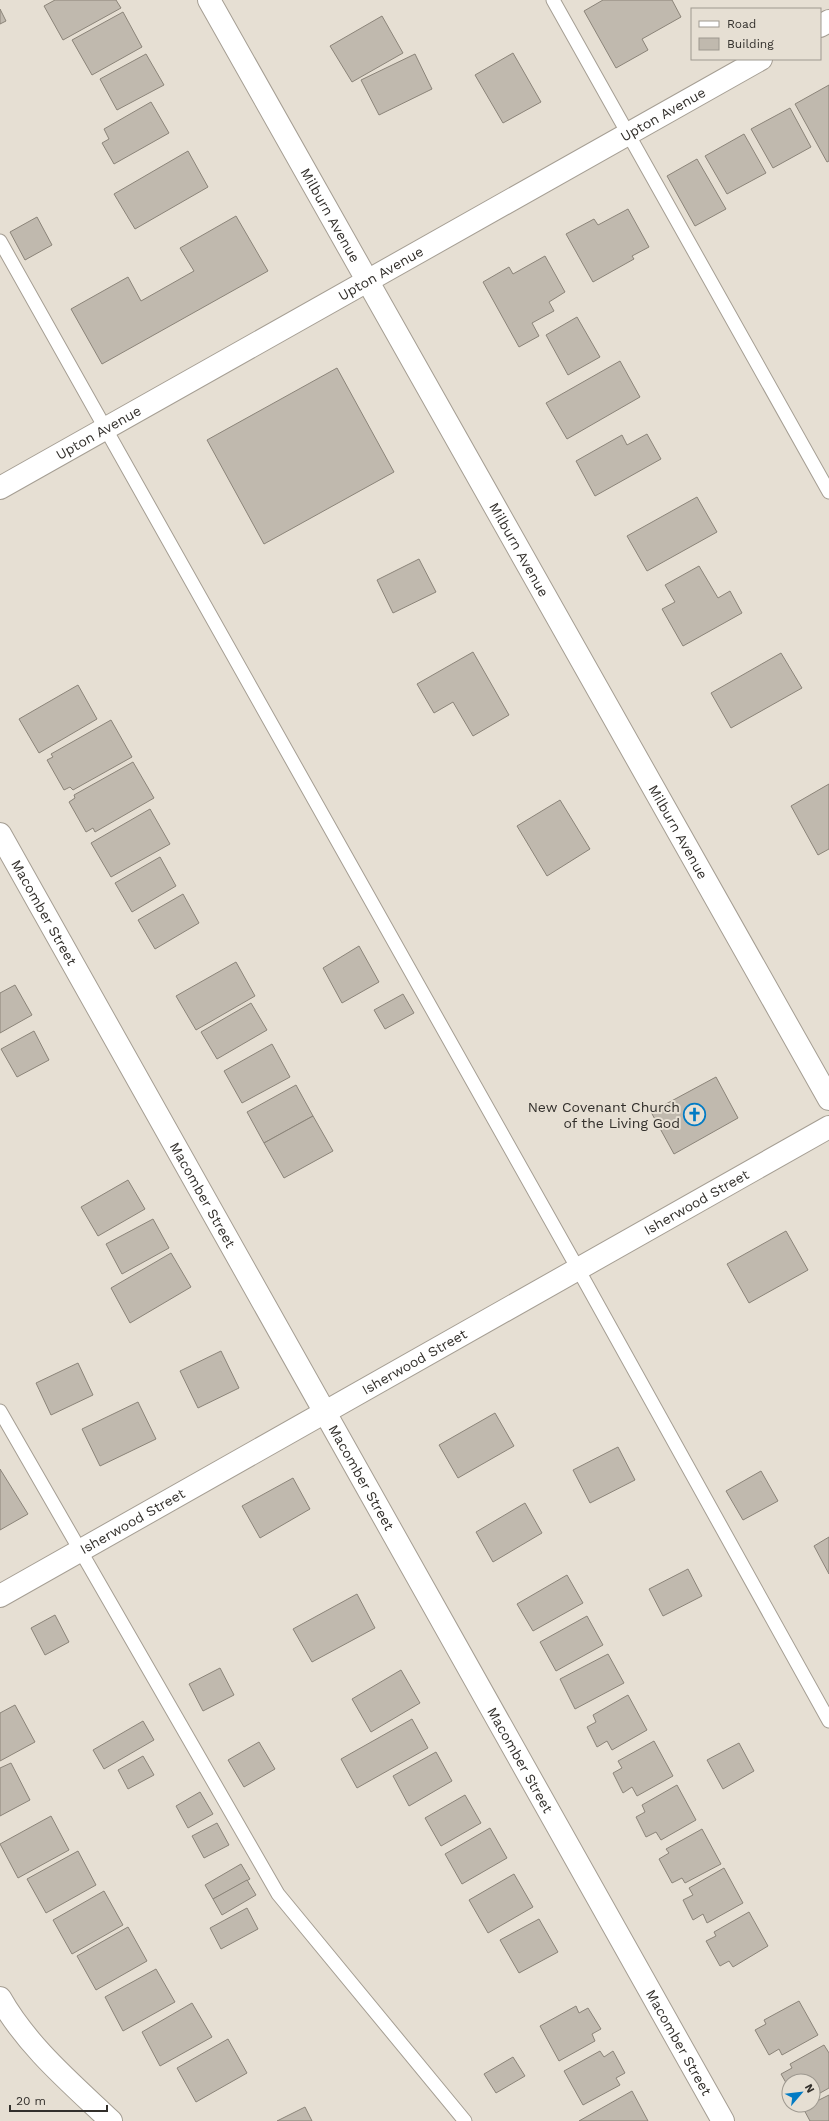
<svg xmlns="http://www.w3.org/2000/svg" width="829" height="2121" font-family="'Work Sans',sans-serif">
<style>
.building{fill:#c0b9ae;stroke:#8b8479}
.lines{fill:none;stroke-linecap:round;stroke-linejoin:round}
.service-casing{stroke:#a59e93;stroke-width:15}
.minor-casing{stroke:#a59e93;stroke-width:24}
.tertiary-casing{stroke:#a59e93;stroke-width:24}
.service{stroke:#fff;stroke-width:13}
.minor{stroke:#fff;stroke-width:22}
.tertiary{stroke:#fff;stroke-width:22}
.labels{text-anchor:middle;stroke-width:4;stroke-linejoin:round;paint-order:stroke}
.street-label{font-size:14px;fill:#322f2b;stroke:#e6dfd3}
.poi-label{font-size:14px;fill:#322f2b;stroke:#e6dfd3;text-anchor:end}
</style>
<rect width="100%" height="100%" fill="#e6dfd3"/>
<g class="building">
<polygon points="55,0 116,0 121,8 63,40 44,6"/>
<polygon points="603,0 672,0 681,17 642,39 648,50 616,68 584,11"/>
<polygon points="0,9 6,21 0,24"/>
<polygon points="123,12 142,47 92,75 72,40"/>
<polygon points="382,16 403,53 352,82 330,46"/>
<polygon points="513,53 541,102 503,123 475,75"/>
<polygon points="146,54 164,85 117,110 100,79"/>
<polygon points="415,54 432,89 379,115 361,80"/>
<polygon points="829,85 829,161 827,162 795,104"/>
<polygon points="151,102 169,133 114,164 102,143 109,139 104,129"/>
<polygon points="790,108 811,147 773,168 751,129"/>
<polygon points="744,134 766,173 727,194 705,156"/>
<polygon points="188,151 208,187 135,229 114,194"/>
<polygon points="697,159 726,209 695,226 667,176"/>
<polygon points="628,209 649,247 632,256 634,259 593,282 566,234 594,219 598,225"/>
<polygon points="236,216 268,271 102,364 71,309 128,277 141,301 194,271 180,248"/>
<polygon points="37,217 52,245 25,260 10,232"/>
<polygon points="545,256 565,292 549,302 554,311 532,323 539,336 519,347 483,282 509,267 513,274"/>
<polygon points="577,317 600,357 568,375 546,335"/>
<polygon points="620,361 640,397 567,439 546,403"/>
<polygon points="337,368 394,472 264,544 207,440"/>
<polygon points="647,434 661,459 595,496 576,461 622,435 627,445"/>
<polygon points="697,497 717,532 647,571 627,536"/>
<polygon points="419,559 436,592 393,613 377,580"/>
<polygon points="699,566 718,598 730,591 742,613 683,646 662,609 675,602 665,585"/>
<polygon points="473,652 509,715 473,736 453,702 434,713 417,684"/>
<polygon points="781,653 802,688 731,728 711,693"/>
<polygon points="78,685 97,719 39,753 19,719"/>
<polygon points="111,720 132,757 73,790 70,787 64,790 47,760 53,757 51,754"/>
<polygon points="133,762 154,798 95,832 93,828 86,832 69,802 75,798 74,795"/>
<polygon points="829,784 829,849 818,855 791,806"/>
<polygon points="560,800 590,849 547,876 517,826"/>
<polygon points="150,809 170,844 111,877 91,843"/>
<polygon points="160,857 176,886 132,912 115,883"/>
<polygon points="183,894 199,923 155,949 138,920"/>
<polygon points="359,946 379,982 342,1003 323,968"/>
<polygon points="236,962 255,996 196,1030 176,996"/>
<polygon points="15,985 32,1015 0,1033 0,993"/>
<polygon points="403,994 414,1013 385,1029 374,1010"/>
<polygon points="251,1003 267,1030 217,1059 201,1032"/>
<polygon points="34,1031 49,1060 17,1077 1,1049"/>
<polygon points="272,1044 290,1077 242,1103 224,1071"/>
<polygon points="716,1077 738,1118 674,1154 651,1112"/>
<polygon points="296,1085 313,1116 264,1143 247,1112"/>
<polygon points="313,1116 333,1151 284,1178 264,1143"/>
<polygon points="128,1180 145,1209 98,1236 81,1207"/>
<polygon points="153,1219 169,1248 122,1274 106,1244"/>
<polygon points="786,1231 808,1270 749,1303 727,1264"/>
<polygon points="171,1253 191,1287 130,1323 111,1288"/>
<polygon points="221,1351 239,1388 198,1408 180,1371"/>
<polygon points="78,1363 93,1395 51,1415 36,1383"/>
<polygon points="138,1402 156,1439 100,1466 82,1429"/>
<polygon points="495,1413 514,1446 458,1478 439,1445"/>
<polygon points="618,1447 635,1480 590,1503 573,1470"/>
<polygon points="0,1469 28,1514 0,1530"/>
<polygon points="761,1471 778,1501 743,1520 726,1491"/>
<polygon points="293,1478 310,1509 260,1538 242,1506"/>
<polygon points="525,1503 542,1533 493,1562 476,1532"/>
<polygon points="829,1537 829,1574 814,1546"/>
<polygon points="688,1569 702,1596 663,1616 649,1589"/>
<polygon points="567,1575 583,1603 533,1631 517,1604"/>
<polygon points="357,1594 375,1628 312,1662 293,1629"/>
<polygon points="55,1615 69,1642 45,1655 31,1628"/>
<polygon points="587,1616 603,1645 556,1671 540,1642"/>
<polygon points="608,1654 624,1683 575,1709 560,1679"/>
<polygon points="220,1668 234,1695 203,1711 189,1684"/>
<polygon points="401,1670 420,1703 371,1732 352,1699"/>
<polygon points="628,1695 647,1730 612,1750 607,1741 597,1747 587,1727 596,1722 593,1715"/>
<polygon points="15,1705 35,1742 0,1761 0,1713"/>
<polygon points="412,1719 428,1748 357,1788 341,1759"/>
<polygon points="143,1721 154,1740 104,1769 93,1750"/>
<polygon points="654,1741 673,1776 637,1796 632,1787 623,1793 613,1773 622,1768 618,1761"/>
<polygon points="259,1742 275,1769 244,1787 228,1760"/>
<polygon points="739,1743 754,1771 723,1789 707,1760"/>
<polygon points="436,1752 452,1781 409,1806 393,1776"/>
<polygon points="143,1756 154,1775 128,1789 118,1770"/>
<polygon points="11,1763 30,1800 0,1816 0,1768"/>
<polygon points="677,1785 696,1820 661,1840 656,1832 646,1837 636,1817 645,1812 642,1805"/>
<polygon points="200,1792 213,1814 188,1828 176,1806"/>
<polygon points="465,1795 481,1823 441,1846 425,1818"/>
<polygon points="51,1816 69,1850 18,1878 0,1844"/>
<polygon points="217,1823 229,1845 204,1858 192,1836"/>
<polygon points="490,1828 507,1858 462,1884 445,1854"/>
<polygon points="702,1829 721,1864 685,1883 682,1878 672,1883 659,1859 669,1853 666,1849"/>
<polygon points="78,1851 96,1885 46,1913 27,1879"/>
<polygon points="241,1864 250,1879 213,1899 205,1885"/>
<polygon points="724,1868 743,1903 707,1923 703,1914 693,1920 683,1900 693,1895 689,1888"/>
<polygon points="514,1874 533,1907 488,1933 469,1900"/>
<polygon points="247,1880 256,1895 222,1915 213,1899"/>
<polygon points="104,1891 123,1925 72,1954 53,1920"/>
<polygon points="247,1908 258,1929 221,1949 210,1928"/>
<polygon points="749,1912 768,1946 733,1967 729,1961 720,1966 706,1941 716,1936 714,1932"/>
<polygon points="539,1919 558,1952 519,1973 500,1940"/>
<polygon points="128,1927 147,1961 96,1990 77,1956"/>
<polygon points="156,1969 175,2002 123,2031 105,1997"/>
<polygon points="799,2001 818,2035 782,2055 779,2049 769,2055 755,2030 766,2024 764,2020"/>
<polygon points="192,2003 212,2037 160,2066 142,2032"/>
<polygon points="576,2006 579,2013 588,2008 601,2029 592,2034 595,2041 559,2061 540,2026"/>
<polygon points="228,2039 247,2073 196,2102 177,2068"/>
<polygon points="824,2045 829,2053 829,2088 813,2097 813,2081 789,2081 789,2088 781,2074 792,2068 790,2064"/>
<polygon points="600,2051 604,2057 613,2051 625,2073 616,2078 620,2085 583,2105 564,2071"/>
<polygon points="513,2057 525,2076 496,2093 484,2074"/>
<polygon points="632,2091 648,2121 579,2121"/>
<polygon points="829,2095 829,2121 810,2121 803,2108 813,2105 813,2103"/>
<polygon points="305,2107 312,2121 277,2121"/>
</g>
<g class="lines">
<defs>
<g id="service">
<polyline points="553,0 829,492"/>
<polyline points="0,241 578,1269 829,1721"/>
<polyline points="0,1411 278,1894 465,2121"/>
</g>
<g id="minor">
<path id="s1" d="M209,0L829,1099"/>
<path id="s2" d="M0,834L723,2121"/>
<path id="s3" d="M0,1596L829,1127"/>
<path d="M0,1998C27,2046 71,2083 111,2121"/>
</g>
<g id="tertiary">
<polyline points="820,26 829,21"/>
<path id="s4" d="M0,488L761,59"/>
</g>
</defs>
<use href="#service" class="service-casing"/>
<use href="#minor" class="minor-casing"/>
<use href="#tertiary" class="tertiary-casing"/>
<use href="#service" class="service"/>
<use href="#minor" class="minor"/>
<use href="#tertiary" class="tertiary"/>
</g>
<defs>
<symbol id="church-ring" viewBox="-11 -11 22 22"><circle r="9.5" fill="#e6dfd3" stroke="#027bc4" stroke-width="1.5"/><path d="M-1.2-6h2.4v3.5h3.3v2.4h-3.3V6h-2.4V-.1h-3.3v-2.4h3.3Z" fill="#027bc4"/></symbol>
</defs>
<g fill-rule="evenodd">
<use href="#church-ring" x="682" y="1102" width="25" height="25"/>
</g>
<g class="labels">
<g class="street-label">
<text dy="5" stroke="none"><textPath href="#s4" startOffset="761">Upton Avenue</textPath></text>
<text dy="5" stroke="none"><textPath href="#s1" startOffset="247">Milburn Avenue</textPath></text>
<text dy="5" stroke="none"><textPath href="#s4" startOffset="437">Upton Avenue</textPath></text>
<text dy="5" stroke="none"><textPath href="#s4" startOffset="113">Upton Avenue</textPath></text>
<text dy="5" stroke="none"><textPath href="#s1" startOffset="631">Milburn Avenue</textPath></text>
<text dy="5" stroke="none"><textPath href="#s1" startOffset="955">Milburn Avenue</textPath></text>
<text dy="5" stroke="none"><textPath href="#s2" startOffset="90">Macomber Street</textPath></text>
<text dy="5" stroke="none"><textPath href="#s2" startOffset="414">Macomber Street</textPath></text>
<text dy="5" stroke="none"><textPath href="#s3" startOffset="800">Isherwood Street</textPath></text>
<text dy="5" stroke="none"><textPath href="#s3" startOffset="476">Isherwood Street</textPath></text>
<text dy="5" stroke="none"><textPath href="#s2" startOffset="738">Macomber Street</textPath></text>
<text dy="5" stroke="none"><textPath href="#s3" startOffset="152">Isherwood Street</textPath></text>
<text dy="5" stroke="none"><textPath href="#s2" startOffset="1062">Macomber Street</textPath></text>
<text dy="5" stroke="none"><textPath href="#s2" startOffset="1386">Macomber Street</textPath></text>
</g>
<g class="poi-label">
<text x="680" y="1112">New Covenant Church<tspan x="680" dy="16">of the Living God</tspan></text>
</g>
</g>
<rect x="691" y="8" width="130" height="52" fill="#e6dfd3" stroke="#9e9990"/>
<rect x="699" y="21" width="20" height="6" fill="#ffffff" stroke="#9e9990"/>
<text x="727" y="28" font-size="12" fill="#322f2b">Road</text>
<rect x="699" y="38" width="20" height="12" fill="#c0b9ae" stroke="#9e9990"/>
<text x="727" y="48" font-size="12" fill="#322f2b">Building</text>
<g transform="translate(801 2093) rotate(62)"><circle r="19" fill="#e6dfd3" stroke="#9e9990"/>
<path d="M0-3L7 15L0 10L-7 15Z" fill="#027bc4"/>
<text y="-6" font-size="11" font-weight="bold" text-anchor="middle" fill="#322f2b">N</text>
</g>
<path d="M10 2105v6h97v-6" fill="none" stroke="#322f2b" stroke-width="2"/>
<text x="16" y="2105" font-size="12" fill="#322f2b" stroke="#e6dfd3" stroke-width="3" paint-order="stroke">20 m</text>
</svg>
